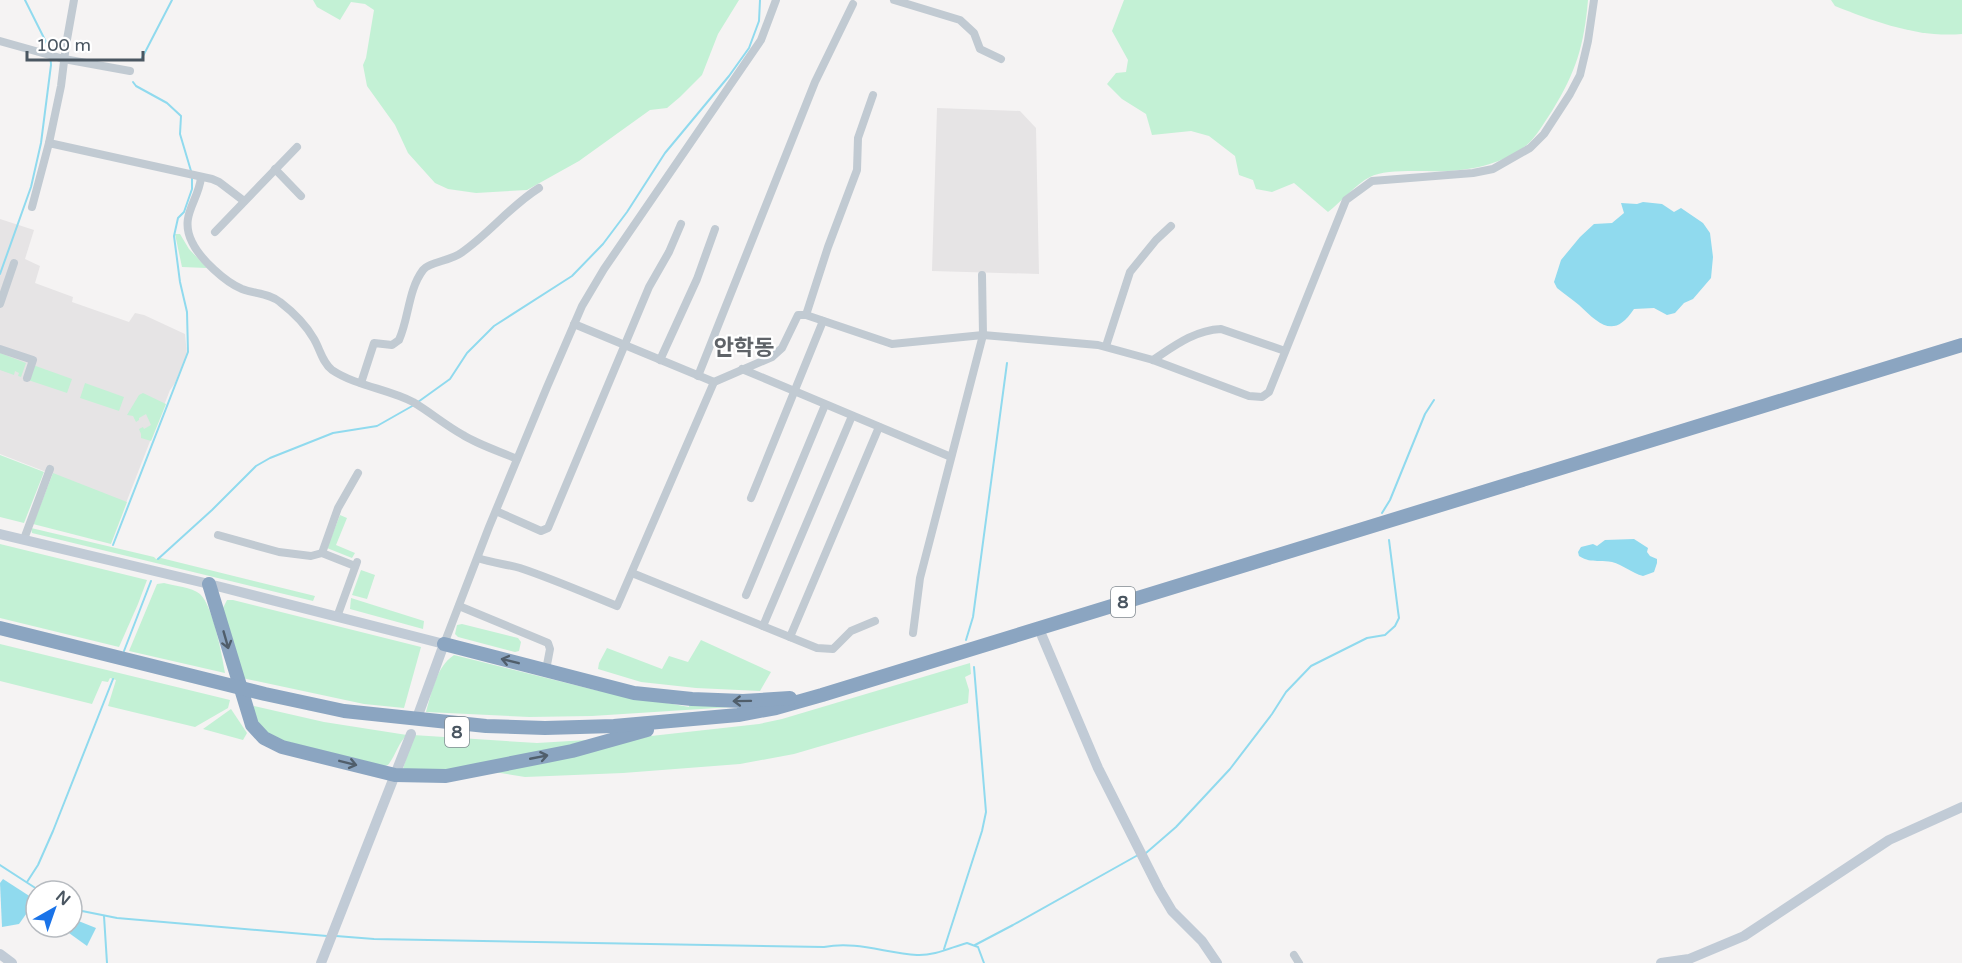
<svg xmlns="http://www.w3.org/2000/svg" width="1962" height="963" font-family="'Varela Round','Noto Sans KR',sans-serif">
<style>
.education{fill:#e6e4e5}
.green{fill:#c3f1d5}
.water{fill:#90daee}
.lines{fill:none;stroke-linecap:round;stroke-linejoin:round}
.stream{stroke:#90daee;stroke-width:2}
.street{stroke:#c1cad2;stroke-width:8}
.secondary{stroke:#c1cbd6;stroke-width:10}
.highway{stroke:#8ba5c1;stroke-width:14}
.oneway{stroke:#505e6b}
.labels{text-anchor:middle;stroke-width:4.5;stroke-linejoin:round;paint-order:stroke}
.shield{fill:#fff;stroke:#808990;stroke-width:1.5}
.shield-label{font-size:18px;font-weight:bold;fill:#4a5661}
.quarter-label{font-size:22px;font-weight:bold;fill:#5f6368;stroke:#fff}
</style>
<rect width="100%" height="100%" fill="#f5f3f3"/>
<g class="education">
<polygon points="937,108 1020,111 1036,128 1039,274 932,271"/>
<polygon points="0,219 34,230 25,259 40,266 35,283 73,297 72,302 129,322 135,313 144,315 185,334 187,354 175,383 170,390 126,503 0,454"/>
</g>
<g class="green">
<polygon points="313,0 739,0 718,34 702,75 680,97 667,108 650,110 579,161 527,190 476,193 448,189 435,183 408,153 395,125 367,86 363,65 366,58 374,10 365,4 351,2 340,20 317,7"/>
<path d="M1124,0H1588C1584,46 1576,72 1552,111C1545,121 1539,132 1531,141C1510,162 1475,170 1447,171C1428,172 1386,168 1370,177C1356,184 1341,202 1328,212L1294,183L1272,192L1256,189L1253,180L1239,175L1235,156L1209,136L1191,131L1152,135L1146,114L1122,99L1107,84L1116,73L1126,72L1128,60L1112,31Z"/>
<path d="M1831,0H1962V34C1919,38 1875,22 1835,6Z"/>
<polygon points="175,234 180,234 189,249 207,268 182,267"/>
<polygon points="0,353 26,363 21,377 18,376 19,373 15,371 14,375 0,370"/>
<polygon points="33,365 72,379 67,393 28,380"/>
<polygon points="85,383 124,397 119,411 80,398"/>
<polygon points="143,393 166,404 151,441 141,438 141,434 139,429 143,427 144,429 151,425 146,414 139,418 139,420 136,422 133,416 127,415 139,395"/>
<polygon points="0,455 44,472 24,523 0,517"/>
<polygon points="53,473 127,502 111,544 33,524"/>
<polygon points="340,515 347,518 336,545 355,553 352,558 327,548"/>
<polygon points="31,528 154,557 156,559 161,558 315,596 313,601 32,533"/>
<polygon points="0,544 147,580 138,604 119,647 0,618"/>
<polygon points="361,570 375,575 367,599 352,595"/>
<path d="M164,583C174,586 192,587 200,594C213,606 222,655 225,673L129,651L157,584Z"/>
<polygon points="351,598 424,621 423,629 350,609"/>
<polygon points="227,600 233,600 421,647 404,708 364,704 242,678 222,610"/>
<polygon points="462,624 518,638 521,642 519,651 515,652 458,637 455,634 457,625"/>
<polygon points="701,640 771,672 760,691 696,688 641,682 598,669 599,663 607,648 662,669 669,656 688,662"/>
<polygon points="0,644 230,700 228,708 195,727 108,706 116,680 110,678 108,682 102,681 92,704 0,681"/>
<path d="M454,655L595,690L689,707V704L732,707L592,716L529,717L426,712C432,692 436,667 454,655Z"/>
<polygon points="970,663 971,674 965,677 969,690 968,703 794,754 740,764 623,773 525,777 488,771 651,736 759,724 782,719"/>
<path d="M254,706L324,722L407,735C398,743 396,755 388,765L385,766L276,739L265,731L252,713Z"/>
<polygon points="231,709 247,733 243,740 203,729"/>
<polygon points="413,735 537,743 604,739 449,770 403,769"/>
</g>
<g class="water">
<path d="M1643,202L1662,204L1674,212L1681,208L1703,223L1710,233L1713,257L1711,278L1693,299L1684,303L1675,313L1667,315L1654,308L1634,309C1614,339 1600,325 1579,305C1572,299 1564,294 1557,288L1554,282L1561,260L1580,237L1594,224L1612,223L1624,213L1621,203L1637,204Z"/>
<path d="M1634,539L1648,548L1647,552L1650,556L1657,559V563L1654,572L1643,576C1632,573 1623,565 1612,562C1598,559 1592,564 1579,556L1578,552L1581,547L1593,544L1597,546L1605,540Z"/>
<polygon points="3,879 34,899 34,903 19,924 2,927 0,883"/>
<polygon points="76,920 96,928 87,946 69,933"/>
</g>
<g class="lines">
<g class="stream">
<polyline points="141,60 172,0"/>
<polyline points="133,82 136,86 167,103 181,116 180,134 191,171"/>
<polyline points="0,274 31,187 41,143 51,65 50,50 25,0"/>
<polyline points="418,402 450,379 467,353 494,326 572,276 603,244 627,212 665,153 729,76 749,48 759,21 760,0"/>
<polyline points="1382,513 1390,500 1425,414 1434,400"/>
<polyline points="113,545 188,352 187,312 180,282 174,236 178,218 184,212 192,189 192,176"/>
<polyline points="158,559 212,510 256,466 270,458 333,433 377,426 414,405"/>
<polyline points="966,640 973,617 1007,363"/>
<polyline points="124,651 151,581"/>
<polyline points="1146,853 1176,827 1230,769 1272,714 1286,692 1311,666 1367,638 1385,635 1395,626 1399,618 1398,611 1389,540"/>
<polyline points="0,865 40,891"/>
<polyline points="27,882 38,865 53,831 113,679"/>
<polyline points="72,909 117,918 327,936"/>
<polyline points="104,916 107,963"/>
<path d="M336,936L374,939L824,947C857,941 885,953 917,955C934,956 952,947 967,943L978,947L984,963"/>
<polyline points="975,945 1013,925 1138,855"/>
<polyline points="944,949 982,831 986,812 974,667"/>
</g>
<g class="street">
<polyline points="894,0 960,20 974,33 980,49 1001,59"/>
<polyline points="0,41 64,59 130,71"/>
<polyline points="49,143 212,179 219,182 244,201"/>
<polyline points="275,169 301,196"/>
<path d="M201,178C198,202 179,216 192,242C200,259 225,282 242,289C255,294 269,293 280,302C293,312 306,325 314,339C320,349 322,362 332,370C356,386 388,389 413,402C430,412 445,425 463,435C479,445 499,451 517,459"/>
<polyline points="32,207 49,143 61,86 66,45 74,0"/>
<polyline points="215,232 297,147"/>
<polyline points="0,304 14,263"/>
<polyline points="806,315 828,247 857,170 858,138 873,95"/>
<polyline points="574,324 714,382 772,357 782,348 798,315 806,315 892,344 983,335 1098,345 1153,360 1249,396 1262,397 1269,392 1346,200 1372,181 1473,173 1493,169 1530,148 1544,134 1570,94 1580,75 1588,41 1594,0"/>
<polyline points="1106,346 1130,272 1156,240 1171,226"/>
<polyline points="0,349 33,360 27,378"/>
<polyline points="660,360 697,279 715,229"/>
<path d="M1153,360C1174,346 1195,330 1221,329L1285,351"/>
<polyline points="742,369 951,457"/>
<polyline points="698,376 815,82 853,4"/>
<path d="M361,383L374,343L392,345L399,340C409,318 408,290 423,270C429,262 450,261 461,253C489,234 510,206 539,188"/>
<polyline points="751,498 823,321"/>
<polyline points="496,511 541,531 548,528 649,287 669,252 681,224"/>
<polyline points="218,535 279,552 311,556 322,553 355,566"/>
<polyline points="24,539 50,469"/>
<polyline points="322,553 338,508 358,473"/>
<path d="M478,558C492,563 506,564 520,568C553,579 585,593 617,606L714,382"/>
<polyline points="632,573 817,648 833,649 851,631 875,621"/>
<polyline points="746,595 825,405"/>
<polyline points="459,606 548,643 550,649 546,670"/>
<polyline points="337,617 357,562"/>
<polyline points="763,626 852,416"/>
<polyline points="913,633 920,578 983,335 982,275"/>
<polyline points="790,637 879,427"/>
<polyline points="444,644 489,527 547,387 582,306 604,269 761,40 776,0"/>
<polyline points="1294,955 1299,963"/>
</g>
<g class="secondary">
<polyline points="0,534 209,584 444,644 418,715"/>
<polyline points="1042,636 1098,768 1159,889 1172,911 1202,941 1217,963"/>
<polyline points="0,954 12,963"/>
<polyline points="321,963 411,734"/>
<polyline points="1661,963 1689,959 1744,936 1889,840 1962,807"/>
</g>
<g class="highway">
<polyline points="209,584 252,725 264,738 282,747 395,775 446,776 572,751 647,730"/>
<path d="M0,628L265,694L344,711L486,726L545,728L614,726L738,715L776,708L822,695C1201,577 1582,463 1962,345"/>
<polyline points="444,644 634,693 692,699 743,701 790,698"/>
</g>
</g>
<defs><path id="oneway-shaft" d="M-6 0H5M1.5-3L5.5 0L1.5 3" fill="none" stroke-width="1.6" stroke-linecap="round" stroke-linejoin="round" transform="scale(1.5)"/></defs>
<g class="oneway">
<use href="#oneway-shaft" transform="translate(226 640) rotate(74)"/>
<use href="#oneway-shaft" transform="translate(510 661) rotate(-166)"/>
<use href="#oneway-shaft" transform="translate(742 701) rotate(179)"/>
<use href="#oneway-shaft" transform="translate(539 757) rotate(-11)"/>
<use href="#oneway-shaft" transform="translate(348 763) rotate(14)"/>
</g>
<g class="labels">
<g class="shield">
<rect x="1111" y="587" width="24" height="30" rx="4.5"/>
<rect x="445" y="717" width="24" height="30" rx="4.5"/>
</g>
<g class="shield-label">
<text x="1123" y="608">8</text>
<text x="457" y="738">8</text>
</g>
<g class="quarter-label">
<text x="744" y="355">안학동</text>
</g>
</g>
<g transform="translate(54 909) rotate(40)"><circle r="28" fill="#ffffff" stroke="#b7bbc0" stroke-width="1.5"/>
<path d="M0-4.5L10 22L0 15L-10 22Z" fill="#1a73e8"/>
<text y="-9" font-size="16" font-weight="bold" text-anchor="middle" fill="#4a5661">N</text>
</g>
<path d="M27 51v9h116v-9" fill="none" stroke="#4a5661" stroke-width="3"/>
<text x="36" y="51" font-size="18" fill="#4a5661" stroke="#ffffff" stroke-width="4.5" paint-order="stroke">100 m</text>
</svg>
